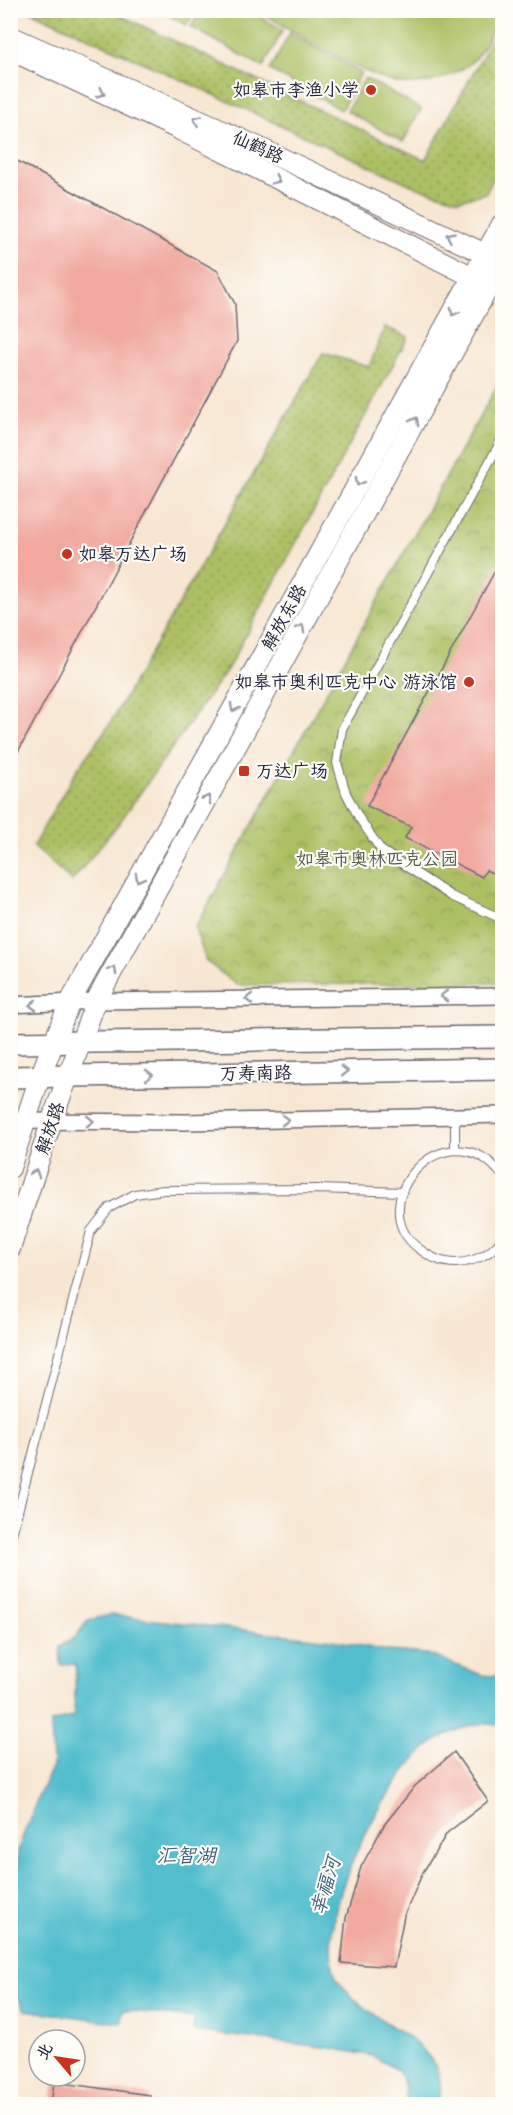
<svg xmlns="http://www.w3.org/2000/svg" width="513" height="2115" font-family="'Shantell Sans','LXGW WenKai TC',sans-serif">
<style>
.grass{fill:url(#grass-dots);stroke:#677150;stroke-width:1.5}
.park{fill:url(#park-crowns);stroke:#677150;stroke-width:1.5}
.pitch{fill:#acc064;stroke:#677150;stroke-width:1.5}
.water{fill:#51bdcd;stroke:#3a7084;stroke-width:1.5}
.building{fill:#f1a99f}
.lines{fill:none;stroke-linecap:round;stroke-linejoin:round}
.service-casing{stroke:#6d6770;stroke-width:10}
.minor-casing{stroke:#6d6770;stroke-width:18}
.tertiary-casing{stroke:#6d6770;stroke-width:22}
.secondary-casing{stroke:#6d6770;stroke-width:24}
.service{stroke:#fff;stroke-width:8}
.minor{stroke:#fff;stroke-width:15}
.tertiary{stroke:#fff;stroke-width:20}
.secondary{stroke:#fff;stroke-width:21}
.oneway{stroke:#9c9ca7}
.poi-dot{fill:#c8321e;stroke:#fdfcf7;stroke-width:2}
.labels{text-anchor:middle;stroke-width:4.5;stroke-linejoin:round;paint-order:stroke}
.poi-label{font-size:18px;fill:#22223b;stroke:#fdfcf7;text-anchor:end}
.street-label{font-size:18px;fill:#22223b;stroke:#fdfcf7}
.park-label{font-size:18px;fill:#525949;stroke:#fdfcf7}
.water-label{font-size:20px;font-style:italic;fill:#356075;stroke:#fdfcf7}
</style>
<defs>
<pattern id="grass-dots" width="8" height="8" patternUnits="userSpaceOnUse" patternTransform="scale(1.5)"><rect width="8" height="8" fill="#acc064"/><path d="M2 2h.1M6 6h.1" fill="none" stroke="#8c9c54" stroke-width="1.8" stroke-linecap="round"/></pattern>
<pattern id="park-crowns" width="20" height="18" patternUnits="userSpaceOnUse" patternTransform="scale(1.5)"><rect width="20" height="18" fill="#acc064"/><path d="M2 6a3 3 0 1 1 6 0M12 15a3 3 0 1 1 6 0" fill="none" stroke="#8c9c54"/></pattern>
</defs>
<rect width="100%" height="100%" fill="#fdfcf7"/>
<filter id="ink" filterUnits="userSpaceOnUse"><feTurbulence type="fractalNoise" baseFrequency=".0167" numOctaves="2"/><feDisplacementMap in="SourceGraphic" scale="12" xChannelSelector="R" yChannelSelector="G"/><feConvolveMatrix kernelMatrix="1 2 1 2 8 2 1 2 1" color-interpolation-filters="sRGB"/></filter>
<filter id="wash" filterUnits="userSpaceOnUse"><feTurbulence type="fractalNoise" baseFrequency=".008" numOctaves="4" result="noise"/><feDisplacementMap in="SourceGraphic" scale="24" xChannelSelector="R" yChannelSelector="G"/><feGaussianBlur stdDeviation="1.35" result="paint"/><feColorMatrix in="noise" values="0 0 0 0 0 0 0 0 0 0 0 0 0 0 0 0 0 1.4 0 .05"/><feComposite in="paint" operator="in"/></filter>
<g filter="url(#wash)">
<rect width="100%" height="100%" fill="#f7e6d1"/>
<g class="grass">
<polygon points="30,11 111,11 425,160 502,21 502,162 486,193 459,200 416,187"/>
<polygon points="385,327 408,337 228,668 119,823 72,881 33,846 76,771 109,725 323,353 369,367"/>
</g>
<polygon class="park" points="502,377 502,983 237,985 206,961 195,928"/>
<g class="pitch">
<polygon points="248,10 283,30 263,67 191,27 201,11"/>
<polygon points="160,11 195,11 187,25"/>
<path d="M258,11H502C493,28 484,53 468,65C450,78 424,86 402,84C371,81 290,28 258,11Z"/>
<polygon points="290,33 361,73 341,110 270,70"/>
<polygon points="365,78 421,109 403,142 347,111"/>
</g>
<path class="water" d="M110,1615L332,1640L387,1651L427,1654L482,1675L502,1677V1726C496,1725 487,1723 480,1724C463,1726 439,1737 426,1748C381,1789 312,1916 336,1977C339,1983 346,1990 351,1995C374,2021 416,2034 434,2064C442,2076 440,2091 440,2104H406L405,2088L399,2071L373,2056L331,2048L193,2031L194,2018L123,2010L121,2023L25,2010L10,1986L12,1881L18,1865V1849L38,1797L53,1766L51,1723L74,1716L76,1664L61,1665L60,1647L76,1637L88,1620Z"/>
<g id="blocks">
<g class="building">
<polygon points="10,157 218,271 235,304 237,341 10,767"/>
<polygon points="502,558 502,878 486,870 482,877 405,838 411,827 367,806"/>
<polygon points="454,1752 488,1801 447,1833 423,1872 404,1916 394,1967 341,1963 346,1918 361,1867 384,1825 415,1786"/>
<polygon points="54,2082 150,2095 149,2104 51,2104"/>
</g>
</g>
</g>
<g filter="url(#ink)">
<use href="#blocks" fill-opacity="0" stroke="#6d6770" stroke-width="1.5"/>
<g class="lines">
<defs>
<g id="service">
<polyline points="502,439 342,729 337,763 346,793 359,818 381,850 451,896 502,919"/>
<polyline points="455,1150 455,1116"/>
<path d="M502,1175C447,1104 360,1203 418,1248C430,1257 441,1263 456,1263C474,1262 493,1254 502,1238"/>
<polyline points="10,1542 91,1231 109,1208 135,1194 164,1190 319,1189 402,1192"/>
</g>
<g id="minor">
<polyline points="10,1005 96,1001 502,996"/>
<polyline points="10,1121 186,1122 502,1115"/>
</g>
<g id="tertiary">
<polyline points="10,36 245,141 498,260"/>
<polyline points="21,55 178,129 485,283"/>
<polyline points="10,1168 40,1077 69,1004 502,224"/>
<polyline points="10,1249 52,1120 96,1001 502,263"/>
</g>
<g id="secondary">
<polyline points="10,1043 502,1037"/>
<polyline points="10,1077 502,1069"/>
</g>
</defs>
<use href="#service" class="service-casing"/>
<use href="#minor" class="minor-casing"/>
<use href="#tertiary" class="tertiary-casing"/>
<use href="#secondary" class="secondary-casing"/>
<use href="#service" class="service"/>
<use href="#minor" class="minor"/>
<use href="#tertiary" class="tertiary"/>
<use href="#secondary" class="secondary"/>
</g>
<defs><path id="oneway-chevron" d="M-2-3.5L2.5 0L-2 3.5" fill="none" stroke-width="1.6" stroke-linecap="round" stroke-linejoin="round" transform="scale(1.5)"/></defs>
<g class="oneway">
<use href="#oneway-chevron" transform="translate(101 93) rotate(25)"/>
<use href="#oneway-chevron" transform="translate(197 120) rotate(-157)"/>
<use href="#oneway-chevron" transform="translate(276 180) rotate(26)"/>
<use href="#oneway-chevron" transform="translate(450 236) rotate(-155)"/>
<use href="#oneway-chevron" transform="translate(454 312) rotate(119)"/>
<use href="#oneway-chevron" transform="translate(415 421) rotate(-61)"/>
<use href="#oneway-chevron" transform="translate(359 482) rotate(119)"/>
<use href="#oneway-chevron" transform="translate(301 628) rotate(-61)"/>
<use href="#oneway-chevron" transform="translate(234 708) rotate(119)"/>
<use href="#oneway-chevron" transform="translate(207 799) rotate(-61)"/>
<use href="#oneway-chevron" transform="translate(139 878) rotate(119)"/>
<use href="#oneway-chevron" transform="translate(113 970) rotate(-61)"/>
<use href="#oneway-chevron" transform="translate(444 996) rotate(179)"/>
<use href="#oneway-chevron" transform="translate(249 999) rotate(179)"/>
<use href="#oneway-chevron" transform="translate(33 1005) rotate(179)"/>
<use href="#oneway-chevron" transform="translate(344 1071) rotate(-1)"/>
<use href="#oneway-chevron" transform="translate(149 1075) rotate(-1)"/>
<use href="#oneway-chevron" transform="translate(285 1120) rotate(-1)"/>
<use href="#oneway-chevron" transform="translate(90 1121) rotate(1)"/>
<use href="#oneway-chevron" transform="translate(35 1173) rotate(-72)"/>
</g>
</g>
<g class="poi-dot">
<circle cx="371" cy="90" r="6"/>
<circle cx="67" cy="554" r="6"/>
<circle cx="469" cy="682" r="6"/>
<rect x="238" y="765" width="12" height="12" rx="3"/>
</g>
<g class="labels">
<g class="poi-label">
<text x="359" y="96">如皋市李渔小学</text>
<text x="79" y="560" text-anchor="start">如皋万达广场</text>
<text x="457" y="688">如皋市奥利匹克中心 游泳馆</text>
<text x="256" y="777" text-anchor="start">万达广场</text>
</g>
<g class="street-label">
<text transform="translate(258 147) rotate(24)" y="6">仙鹤路</text>
<text transform="translate(284 617) rotate(-61)" y="6">解放东路</text>
<text transform="translate(256 1073) rotate(-1)" y="6">万寿南路</text>
<text transform="translate(50 1128) rotate(-71)" y="6">解放路</text>
</g>
<g class="park-label">
<text x="377" y="865">如皋市奥林匹克公园</text>
</g>
<g class="water-label">
<text x="186" y="1862">汇智湖</text>
<text transform="translate(325 1886) rotate(-73)" y="7">幸福河</text>
</g>
</g>
<rect width="513" height="2115" fill="none" stroke="#fdfcf7" stroke-width="36"/>
<g transform="translate(57 2058) rotate(299)"><circle r="28" fill="#fdfcf7" stroke="#a5a5ac" stroke-width="1.5"/>
<path d="M0-4.5L10 22L0 15L-10 22Z" fill="#c8321e"/>
<text y="-9" font-size="16" font-weight="bold" text-anchor="middle" fill="#22223b">北</text>
</g>
</svg>
